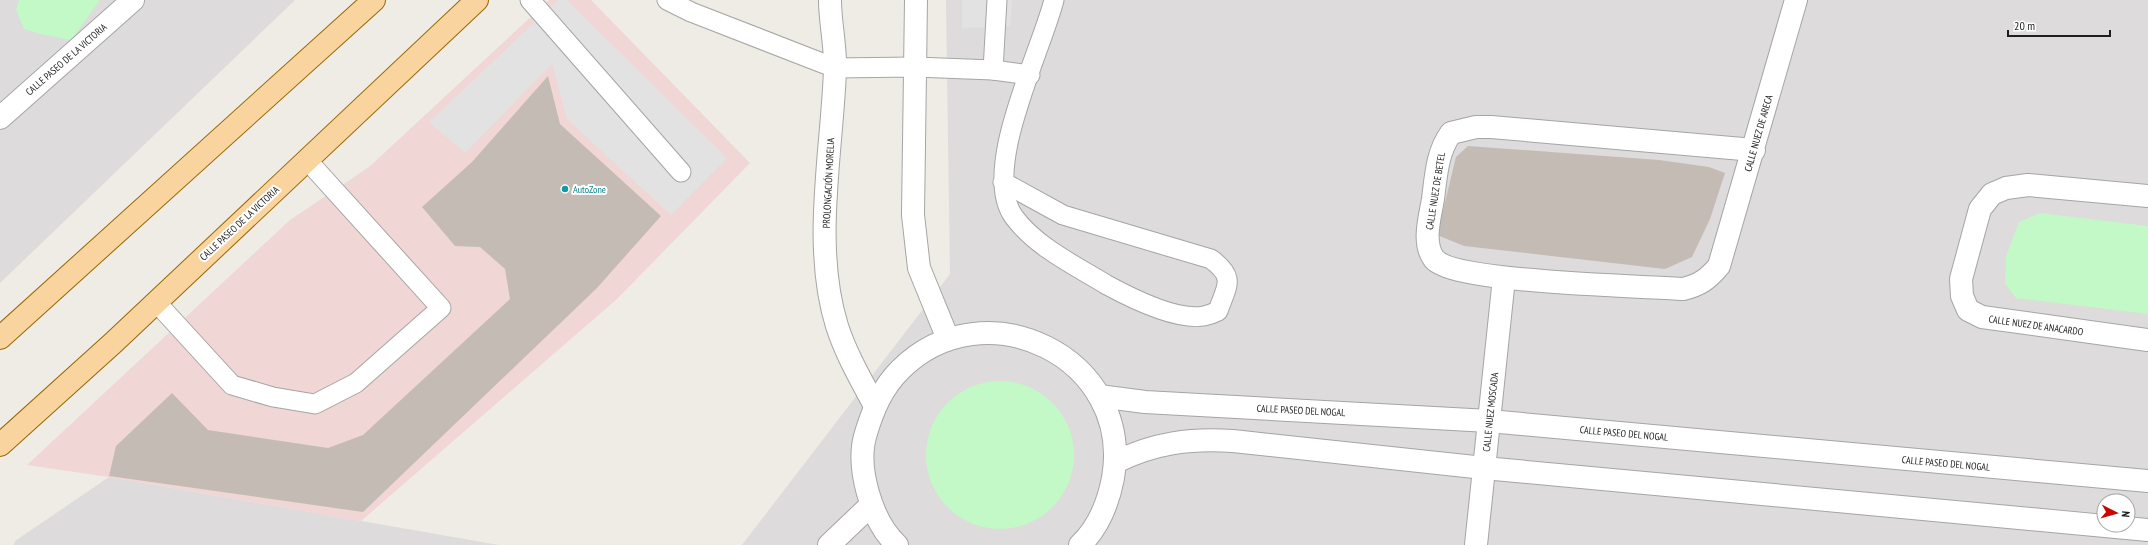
<svg xmlns="http://www.w3.org/2000/svg" width="2148" height="545" font-family="'PT Sans Narrow',sans-serif">
<style>
.residential{fill:#dddbdb;fill-rule:evenodd}
.commercial{fill:#f0d6d4}
.park{fill:#c3f8c7}
.parking{fill:#e2e2e2}
.building{fill:#c4bcb4}
.lines{fill:none;stroke-linecap:round;stroke-linejoin:round}
.service-casing{stroke:#a5a5a5;stroke-width:21}
.minor-casing{stroke:#a5a5a5;stroke-width:24}
.primary-casing{stroke:#966703;stroke-width:24}
.service{stroke:#fff;stroke-width:19}
.minor{stroke:#fff;stroke-width:22}
.primary{stroke:#fad49f;stroke-width:22}
.culture-dot{fill:#0f9aa8;stroke:#fff;stroke-width:1.5}
.labels{text-anchor:middle;stroke-width:4;stroke-linejoin:round;paint-order:stroke}
.street-label{font-size:10px;fill:#1e1e1e;stroke:#fff}
.culture-label{font-size:10px;fill:#0d838f;stroke:#fff;text-anchor:start}
</style>
<rect width="100%" height="100%" fill="#efece5"/>
<g class="residential">
<polygon points="0,0 295,0 0,283"/>
<path d="M946,0H2148V545H742L950,274ZM2104,501H2128V525H2104Z"/>
<polygon points="109,477 499,545 14,545 15,541"/>
</g>
<polygon class="commercial" points="549,0 591,0 750,163 617,299 361,521 109,477 27,465 290,220 369,167"/>
<g class="park">
<polygon points="19,0 100,0 71,40 40,34 24,29 16,10"/>
<polygon points="2040,213 2148,226 2148,314 2016,298 2005,284 2006,256 2019,222"/>
<circle cx="1000" cy="455" r="74"/>
</g>
<g class="parking">
<polygon points="558,0 567,0 727,158 671,215 567,119 552,64 465,153 429,122"/>
<polygon points="962,0 1012,0 1010,26 962,28"/>
</g>
<g class="building">
<polygon points="548,76 560,124 661,216 597,288 363,512 109,476 116,446 172,393 208,430 328,448 363,435 510,299 505,269 480,247 455,246 422,207 472,162"/>
<polygon points="1468,146 1659,160 1709,167 1725,173 1710,219 1692,257 1665,269 1464,246 1437,235 1456,157"/>
</g>
<g class="lines">
<defs>
<g id="service">
<polyline points="530,0 681,172"/>
<polyline points="667,0 691,12 835,68 915,67 993,70 1030,75"/>
<polyline points="993,70 997,0"/>
<path d="M1003,182L1063,215L1211,259C1236,278 1227,285 1218,311C1214,313 1209,315 1204,316C1176,321 1131,298 1107,285C1076,266 1036,247 1014,217C980,171 1041,52 1054,0"/>
<polyline points="156,302 232,385 273,397 315,404 356,383 441,308 307,160"/>
</g>
<g id="minor">
<path d="M830,0C830,23 836,47 835,70C832,152 812,246 837,326C846,354 861,380 875,406"/>
<polyline points="916,0 913,215 919,268 948,339"/>
<polyline points="0,118 133,0"/>
<path d="M1754,150L1491,127H1476L1451,133C1437,152 1436,176 1433,199C1430,217 1422,243 1434,259C1455,283 1643,286 1683,289C1700,285 1708,279 1719,266L1796,0"/>
<polyline points="2148,196 2028,185 2006,188 1992,194 1980,209 1961,279 1962,296 1968,310 1982,317 2148,340"/>
<polyline points="1099,396 1145,402 1489,421 2148,481"/>
<path d="M1116,462C1154,443 1191,438 1233,441L1484,468L2148,530"/>
<polyline points="829,545 871,505"/>
<path d="M897,545C872,522 855,467 866,433C873,410 882,388 900,370C985,285 1134,358 1113,478C1108,504 1099,527 1080,545"/>
<polyline points="1476,545 1504,278"/>
</g>
<g id="primary">
<polyline points="0,338 374,0"/>
<polyline points="0,445 113,343 477,0"/>
</g>
</defs>
<use href="#service" class="service-casing"/>
<use href="#minor" class="minor-casing"/>
<use href="#primary" class="primary-casing"/>
<use href="#service" class="service"/>
<use href="#minor" class="minor"/>
<use href="#primary" class="primary"/>
</g>
<circle class="culture-dot" cx="565" cy="189" r="4"/>
<g class="labels">
<g class="street-label">
<text transform="translate(66 59) rotate(-41)" y="4">CALLE PASEO DE LA VICTORIA</text>
<text transform="translate(1758 133) rotate(-74)" y="4">CALLE NUEZ DE ARECA</text>
<text transform="translate(828 183) rotate(-87)" y="4">PROLONGACIÓN MORELIA</text>
<text transform="translate(1435 191) rotate(-81)" y="4">CALLE NUEZ DE BETEL</text>
<text transform="translate(239 223) rotate(-43)" y="4">CALLE PASEO DE LA VICTORIA</text>
<text transform="translate(2036 325) rotate(8)" y="4">CALLE NUEZ DE ANACARDO</text>
<text transform="translate(1301 410) rotate(3)" y="4">CALLE PASEO DEL NOGAL</text>
<text transform="translate(1490 412) rotate(-84)" y="4">CALLE NUEZ MOSCADA</text>
<text transform="translate(1624 433) rotate(5)" y="4">CALLE PASEO DEL NOGAL</text>
<text transform="translate(1946 463) rotate(5)" y="4">CALLE PASEO DEL NOGAL</text>
</g>
<g class="culture-label">
<text x="573" y="193">AutoZone</text>
</g>
</g>
<g transform="translate(2116 513) rotate(96)"><circle r="19" fill="#ffffff" stroke="#a5a5a5"/>
<path d="M0-3L7 15L0 10L-7 15Z" fill="#c90604"/>
<text y="-6" font-size="11" font-weight="bold" text-anchor="middle" fill="#1e1e1e">N</text>
</g>
<path d="M2008 30v6h102v-6" fill="none" stroke="#1e1e1e" stroke-width="2"/>
<text x="2014" y="30" font-size="12" fill="#1e1e1e" stroke="#ffffff" stroke-width="3" paint-order="stroke">20 m</text>
</svg>
